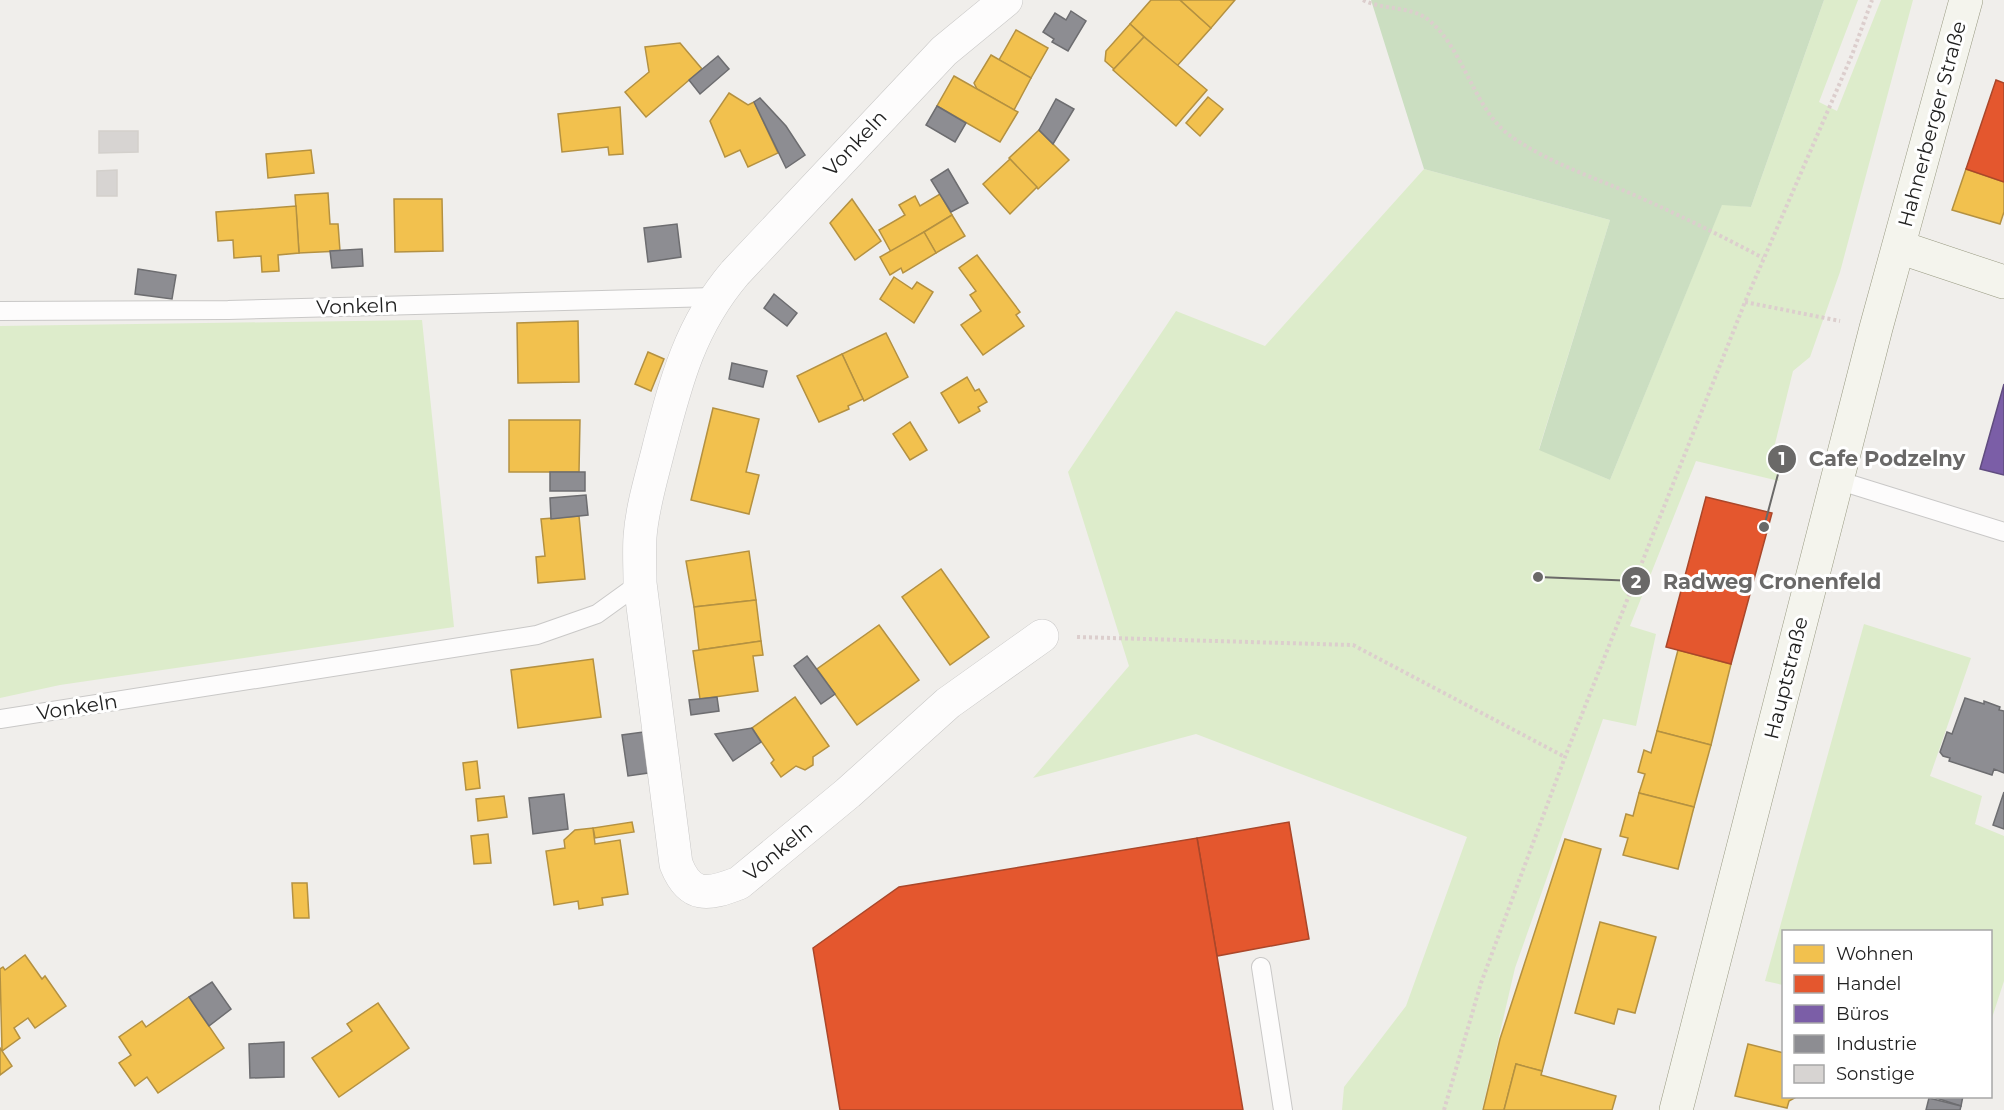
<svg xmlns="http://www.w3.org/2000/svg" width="2004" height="1110" font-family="Montserrat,sans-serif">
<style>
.grass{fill:#ddeccb}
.forest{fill:#cbdec1}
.homes{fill:#f2c14e;stroke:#b49141;stroke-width:1.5}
.shops{fill:#e4572e;stroke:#aa472a;stroke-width:1.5}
.offices{fill:#7b5ea7;stroke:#604c7f;stroke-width:1.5}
.industry{fill:#8d8d92;stroke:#6d6d70;stroke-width:1.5}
.building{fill:#d7d4d2;stroke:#d3d0cc;stroke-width:1.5}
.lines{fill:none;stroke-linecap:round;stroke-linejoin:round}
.service-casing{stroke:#c9c8c7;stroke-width:20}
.minor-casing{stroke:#c9c8c7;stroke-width:34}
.secondary-casing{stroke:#999a82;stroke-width:34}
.path{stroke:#dccecd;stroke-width:4;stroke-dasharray:3 3;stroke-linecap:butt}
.service{stroke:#fdfcfc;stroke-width:18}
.minor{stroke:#fdfcfc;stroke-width:33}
.secondary{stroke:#f4f4ed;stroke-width:33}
.labels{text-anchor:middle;stroke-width:6;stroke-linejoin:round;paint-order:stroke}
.street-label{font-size:20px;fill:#222;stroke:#fff}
.leader{fill:none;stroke:#6a6968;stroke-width:2}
.callout-dot{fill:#6a6968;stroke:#fff;stroke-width:2}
.mark-label{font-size:18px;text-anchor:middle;font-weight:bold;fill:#fff}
.callout-label{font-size:21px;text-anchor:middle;font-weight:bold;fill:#6a6968;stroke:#fff;stroke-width:6;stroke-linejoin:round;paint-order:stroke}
</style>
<rect width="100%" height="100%" fill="#f0eeeb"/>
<g class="grass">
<polygon points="1824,0 1858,0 1819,102 1837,111 1881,0 1913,0 1840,272 1810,357 1793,371 1772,456 1779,481 1696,461 1630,626 1656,634 1636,726 1603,719 1515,968 1482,1110 1342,1110 1344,1087 1406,1006 1467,837 1196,734 1033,778 1129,666 1068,472 1176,311 1265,346 1424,169 1610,220 1539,449 1610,480 1722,204 1751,207"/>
<polygon points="422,320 454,627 60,685 0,698 0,326"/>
<polygon points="1864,624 1971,658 1930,776 1982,796 1975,824 2004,836 2004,981 1991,1021 1990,932 1784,932 1783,985 1765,981"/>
</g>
<polygon class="forest" points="1371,0 1824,0 1751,207 1722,205 1610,480 1539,450 1610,220 1424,169"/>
<g class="homes">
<polygon points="1151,0 1180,0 1211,28 1177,66 1130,24"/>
<polygon points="1180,0 1235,0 1211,28"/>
<polygon points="1130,24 1144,37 1114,69 1105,61 1106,51"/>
<polygon points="1016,30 1048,48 1031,78 999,60"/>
<polygon points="1144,37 1207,90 1176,126 1113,70"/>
<polygon points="680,43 702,69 646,117 625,92 649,72 645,47"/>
<polygon points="991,55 1031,78 1014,110 977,89 974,83"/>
<polygon points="954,76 1018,112 1000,142 937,106"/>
<polygon points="729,93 748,105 754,102 778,153 748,167 740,150 725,157 710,121"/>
<polygon points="1208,97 1223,109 1200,136 1186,123"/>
<polygon points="620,107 623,154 609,155 608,147 562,152 558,114"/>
<polygon points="1039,130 1069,160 1038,189 1009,158"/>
<polygon points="311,150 314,173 268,178 266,154"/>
<polygon points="1010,159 1037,187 1010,214 983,184"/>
<polygon points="1966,169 2004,182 2004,212 2000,224 1952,210"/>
<polygon points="328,193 330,224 338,224 340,251 299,253 295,195"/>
<polygon points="940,194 952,215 891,252 879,230 905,215 899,205 915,196 920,206"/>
<polygon points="394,199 442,199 443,251 395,252"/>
<polygon points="852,199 881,241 855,260 830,223"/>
<polygon points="296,206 299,253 278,255 279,271 262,272 261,256 234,258 233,240 218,241 216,212"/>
<polygon points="952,215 965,236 936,253 924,232"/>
<polygon points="924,232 936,253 903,273 901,268 890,275 880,257"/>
<polygon points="977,255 1020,312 1016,315 1024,326 983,355 961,325 981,311 970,295 976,291 959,268"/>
<polygon points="894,277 912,289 917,282 933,292 914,323 880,299"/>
<polygon points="578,321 579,382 518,383 517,323"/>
<polygon points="886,333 908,377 864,401 842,354"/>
<polygon points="648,352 664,359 651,391 635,384"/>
<polygon points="842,354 863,399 848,406 849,409 819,422 797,376"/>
<polygon points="967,377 975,391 979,389 987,402 978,407 980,411 959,423 941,393"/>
<polygon points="713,408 759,419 746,472 759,475 749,514 691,500"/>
<polygon points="509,420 580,420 579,472 509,472"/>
<polygon points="910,422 927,450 910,460 893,434"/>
<polygon points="579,516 585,579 538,583 536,557 545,556 541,519"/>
<polygon points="749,551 756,600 694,607 686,561"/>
<polygon points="941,569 989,637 950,665 902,597"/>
<polygon points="756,600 761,641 699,650 694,607"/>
<polygon points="879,625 919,680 857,725 817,669"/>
<polygon points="761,641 763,655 753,656 758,691 700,699 693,651"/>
<polygon points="1678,650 1731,664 1711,745 1657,731"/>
<polygon points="593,659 601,717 518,728 511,670"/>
<polygon points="795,697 829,746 813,757 813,765 805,770 796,766 781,777 771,763 774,760 752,728"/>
<polygon points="1657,731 1711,745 1694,807 1639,793 1645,774 1638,772 1644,750 1651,753"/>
<polygon points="477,761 480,788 466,790 463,763"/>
<polygon points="1639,793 1694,807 1678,869 1623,855 1628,838 1620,836 1626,814 1633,816"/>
<polygon points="504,796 507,817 478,821 476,799"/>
<polygon points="632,822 634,832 595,838 593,828"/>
<polygon points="593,828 595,844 620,840 628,894 602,898 603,905 579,909 578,901 554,905 546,851 565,848 564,840 575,830"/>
<polygon points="488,834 491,863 474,864 471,836"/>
<polygon points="1565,839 1601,849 1542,1071 1516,1064 1504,1110 1483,1110 1500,1039"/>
<polygon points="292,883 307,883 309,918 294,918"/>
<polygon points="1600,922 1656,937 1635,1013 1618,1009 1614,1024 1575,1013"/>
<polygon points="25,955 42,979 45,976 66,1006 35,1028 28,1018 14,1028 20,1038 2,1051 0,969 3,967 5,970"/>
<polygon points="189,997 224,1048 158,1093 147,1077 135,1086 119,1063 131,1055 119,1037 142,1021 146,1027"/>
<polygon points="378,1003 409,1048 339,1097 312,1058 352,1031 347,1024"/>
<polygon points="1748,1044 1784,1053 1784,1096 1798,1096 1789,1101 1787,1108 1735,1096"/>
<polygon points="0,1048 12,1066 0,1075"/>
<polygon points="1516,1064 1542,1071 1541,1075 1616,1096 1612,1110 1504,1110"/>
</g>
<g class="shops">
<polygon points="1996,80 2004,83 2004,182 1966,169"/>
<polygon points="1706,497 1772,513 1731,664 1666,647"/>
<polygon points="1289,822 1309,939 1217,956 1197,838"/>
<polygon points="1197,838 1243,1110 840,1110 813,948 899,887"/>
</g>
<polygon class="offices" points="2004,384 2004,475 1980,469"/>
<g class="industry">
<polygon points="1071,11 1086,21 1068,51 1052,42 1054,39 1043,32 1055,13 1066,20"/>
<polygon points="718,56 729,69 700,94 689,80"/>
<polygon points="760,98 786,126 805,155 786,168 754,102"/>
<polygon points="1056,99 1074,109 1053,144 1039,130"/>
<polygon points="937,106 966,123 955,142 926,125"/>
<polygon points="948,169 968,203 951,212 931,180"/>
<polygon points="677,224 681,257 648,262 644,228"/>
<polygon points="362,249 363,266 332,268 330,251"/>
<polygon points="138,269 176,275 172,299 135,294"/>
<polygon points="774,294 797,313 787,326 764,308"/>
<polygon points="732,363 767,371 763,387 729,379"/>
<rect x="550" y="472" width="35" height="19"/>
<polygon points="586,495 588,515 551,519 550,498"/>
<polygon points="807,656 835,694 821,704 794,666"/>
<polygon points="717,697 719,711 691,715 689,700"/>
<polygon points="1965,698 1984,704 1984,701 2000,707 1999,710 2004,711 2004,773 1994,769 1992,775 1949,761 1950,758 1943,756 1940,752 1947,732 1952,734"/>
<polygon points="752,728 761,742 733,761 715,734"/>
<polygon points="643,732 648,773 628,776 622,735"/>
<polygon points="2004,792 2004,829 1993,825"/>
<polygon points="564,794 568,829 533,834 529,798"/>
<polygon points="212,982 231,1009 209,1026 189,997"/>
<polygon points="284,1042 284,1077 250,1078 249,1044"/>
<polygon points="1930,1096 1963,1096 1961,1106"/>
<polygon points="1929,1098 1961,1106 1960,1110 1926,1110"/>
</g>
<g class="building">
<polygon points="99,131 138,131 138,152 99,153"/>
<polygon points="117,170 117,196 97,196 97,171"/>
</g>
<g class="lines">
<defs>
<g id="service">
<polyline points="0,311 228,310 714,297"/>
<polyline points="1837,480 2004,532"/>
<polyline points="0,719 537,635 597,614 640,583"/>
<polyline points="1261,967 1283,1110"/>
</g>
<path id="minor" d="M1006,0L944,51L735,273C690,326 676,381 659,447C652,476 642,507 640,537C639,552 640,568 640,583L676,864C690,899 708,895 739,883L848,793L948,703L1042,636"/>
<g id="secondary">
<polyline points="1899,247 2004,282"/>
<polyline points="1676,1110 1876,328 1966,0"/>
</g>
</defs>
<use href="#service" class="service-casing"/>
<use href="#minor" class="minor-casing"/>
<use href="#secondary" class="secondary-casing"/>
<g class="path">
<path d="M1363,0C1384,11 1413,5 1431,22C1465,52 1475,112 1512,137C1548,162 1592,177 1632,194C1677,214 1720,235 1763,258"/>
<polyline points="1745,302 1840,321"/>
<polyline points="1077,637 1353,645 1565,757"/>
<polyline points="1444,1110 1481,983 1565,757 1745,302 1852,55 1872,0"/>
</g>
<use href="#service" class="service"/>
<use href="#minor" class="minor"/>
<use href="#secondary" class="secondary"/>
</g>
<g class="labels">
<g class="street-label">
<text transform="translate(1932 124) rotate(-75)" y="7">Hahnerberger Straße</text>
<text transform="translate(855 143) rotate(-47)" y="7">Vonkeln</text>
<text transform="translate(357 306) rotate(-2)" y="7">Vonkeln</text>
<text transform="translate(1786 678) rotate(-76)" y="7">Hauptstraße</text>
<text transform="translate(77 707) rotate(-9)" y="7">Vonkeln</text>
<text transform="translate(778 851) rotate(-39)" y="7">Vonkeln</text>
</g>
</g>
<path class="leader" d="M1764 527L1782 459M1538 577L1636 581"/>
<g class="callout-dot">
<circle cx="1764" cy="527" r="6"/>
<circle cx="1538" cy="577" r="6"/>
<circle cx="1782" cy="459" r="15"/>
<circle cx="1636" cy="581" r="15"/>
</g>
<g class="mark-label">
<text x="1782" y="465">1</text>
<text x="1636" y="588">2</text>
</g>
<g class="callout-label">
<text x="1887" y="466">Cafe Podzelny</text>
<text x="1772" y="589">Radweg Cronenfeld</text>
</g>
<rect x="1782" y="930" width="210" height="168" fill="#ffffff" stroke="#a7a7a7" stroke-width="1.5"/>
<rect x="1794" y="945" width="30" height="18" fill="#f2c14e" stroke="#a7a7a7" stroke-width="1.5"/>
<text x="1836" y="960" font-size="18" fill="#222222">Wohnen</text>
<rect x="1794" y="975" width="30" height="18" fill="#e4572e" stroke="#a7a7a7" stroke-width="1.5"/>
<text x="1836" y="990" font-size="18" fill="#222222">Handel</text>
<rect x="1794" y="1005" width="30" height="18" fill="#7b5ea7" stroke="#a7a7a7" stroke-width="1.5"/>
<text x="1836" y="1020" font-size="18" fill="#222222">Büros</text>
<rect x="1794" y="1035" width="30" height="18" fill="#8d8d92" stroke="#a7a7a7" stroke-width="1.5"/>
<text x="1836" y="1050" font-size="18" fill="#222222">Industrie</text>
<rect x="1794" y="1065" width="30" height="18" fill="#d7d4d2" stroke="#a7a7a7" stroke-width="1.5"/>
<text x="1836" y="1080" font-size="18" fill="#222222">Sonstige</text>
</svg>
